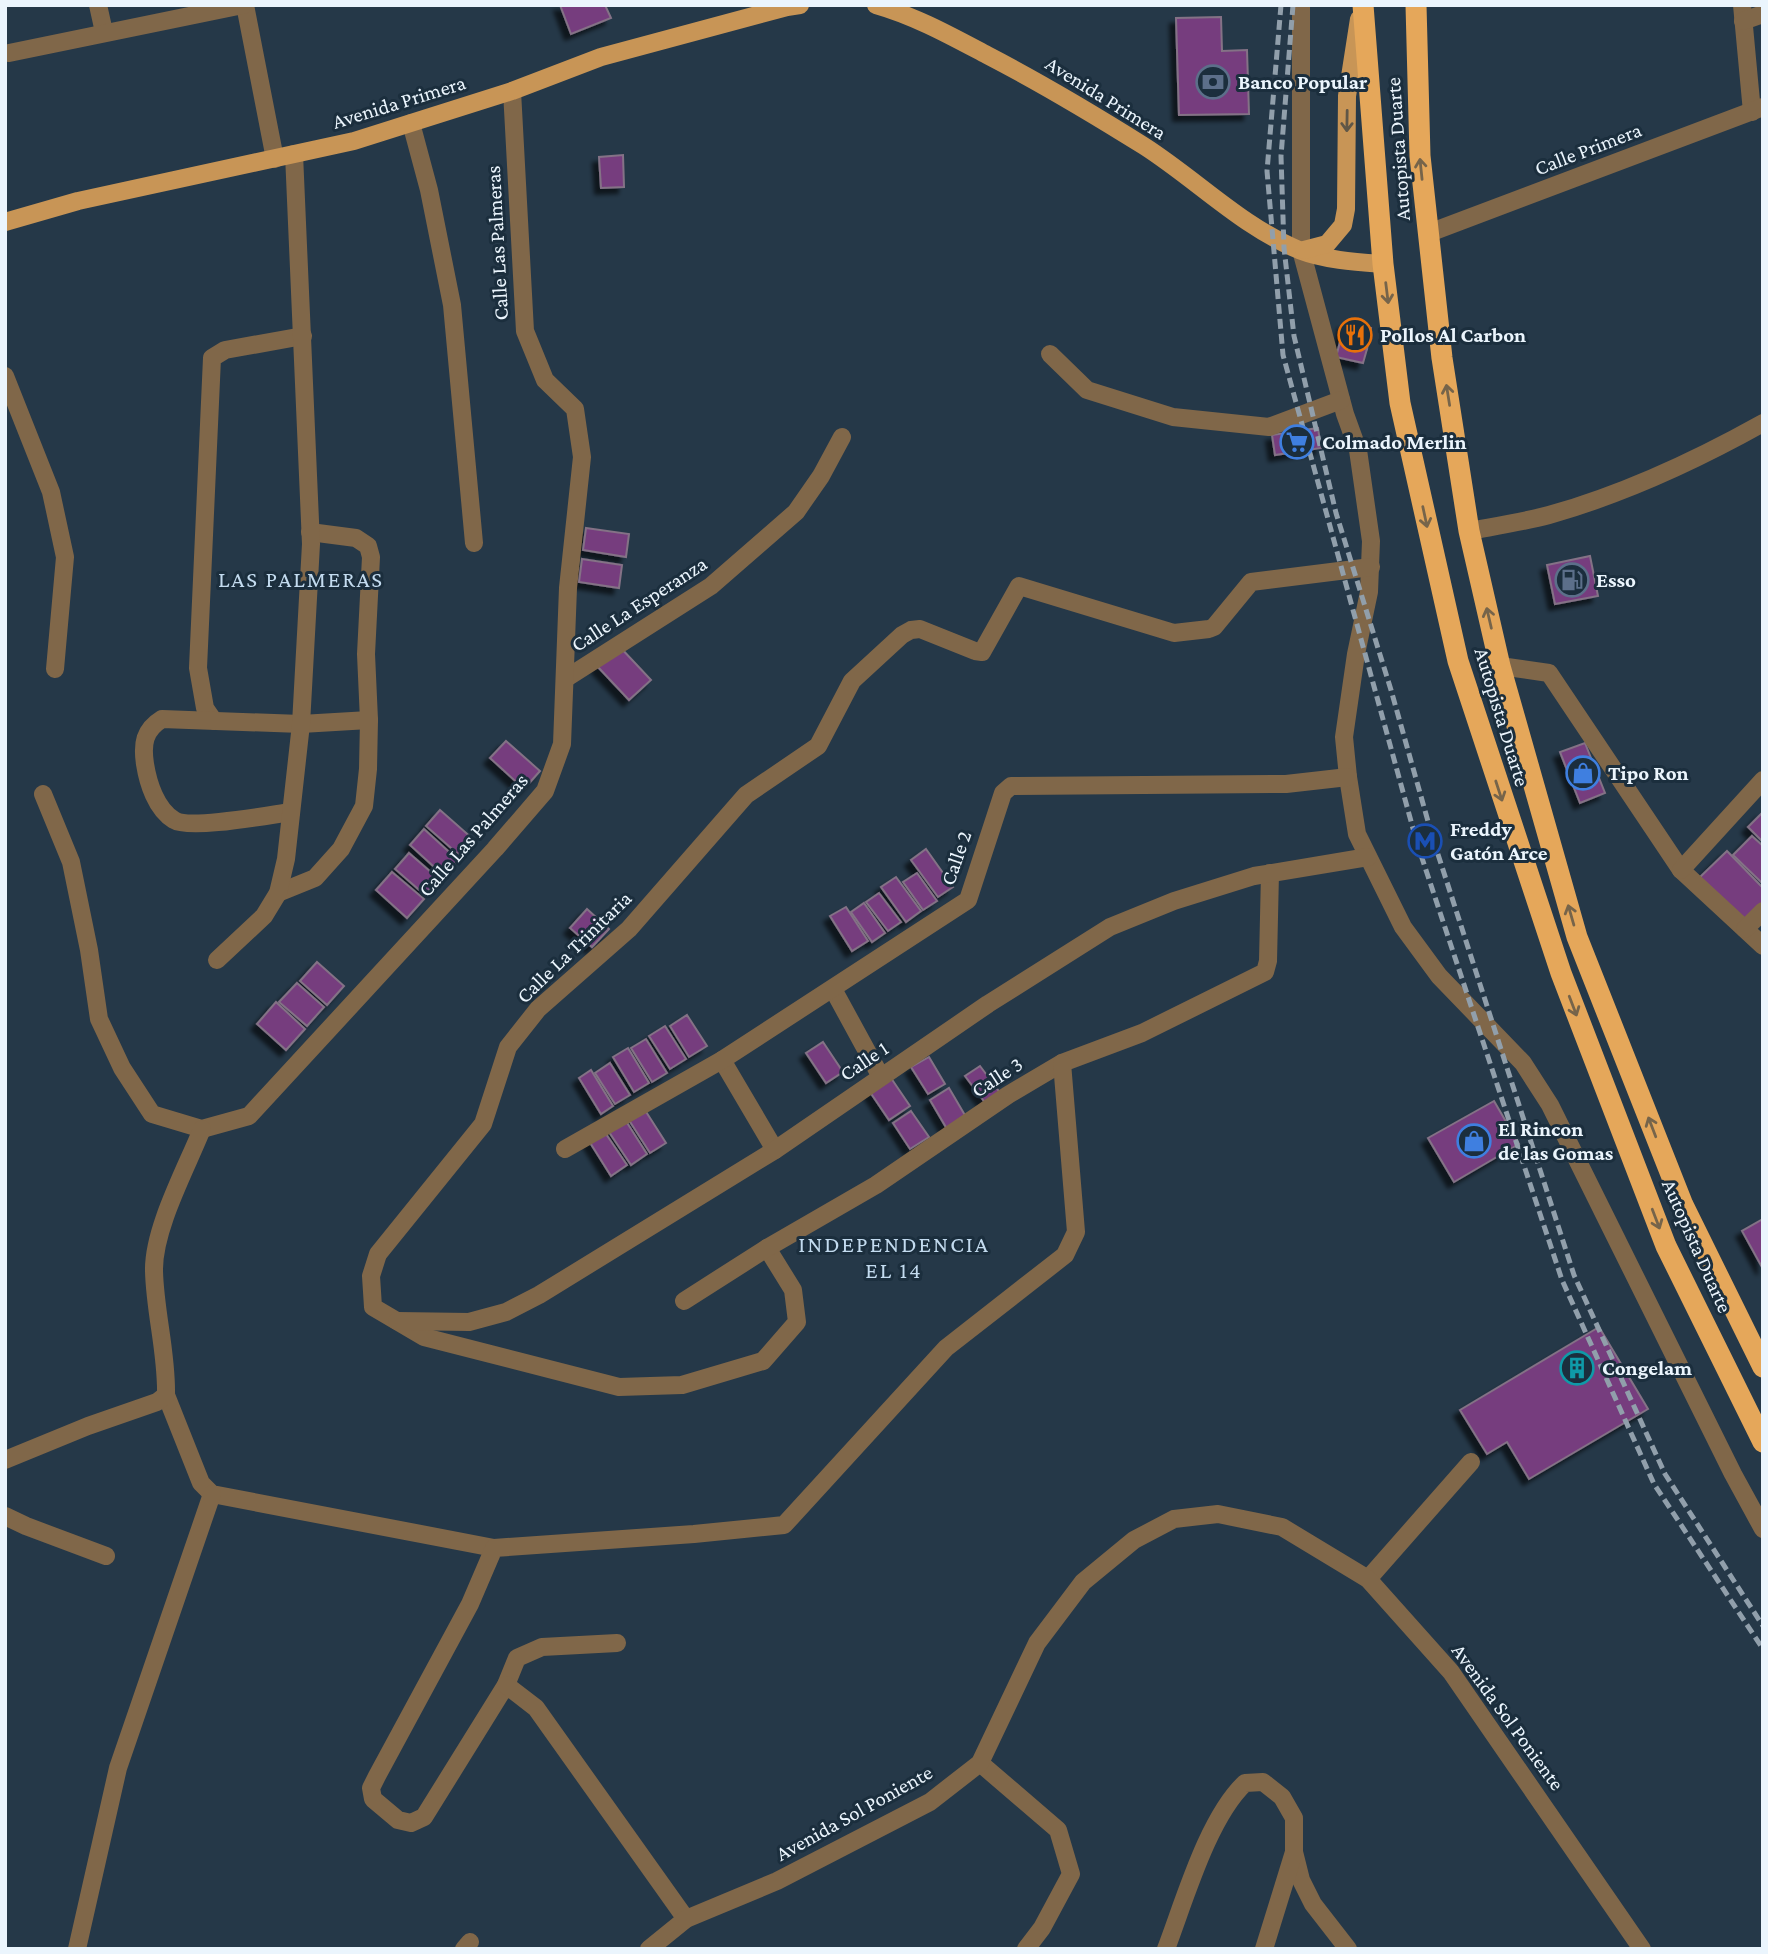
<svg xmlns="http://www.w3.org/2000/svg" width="1768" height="1954" font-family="'Crimson Pro',serif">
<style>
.building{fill:#763e7e;stroke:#847286;stroke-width:2;filter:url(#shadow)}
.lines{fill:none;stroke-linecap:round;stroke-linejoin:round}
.minor{stroke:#806749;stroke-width:18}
.major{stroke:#c89556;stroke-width:18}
.highway{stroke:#e5a75a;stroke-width:21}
.rail{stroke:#919fab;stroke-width:5;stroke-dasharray:10 5;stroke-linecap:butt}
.oneway{stroke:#605747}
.oneway2{stroke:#76644a}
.labels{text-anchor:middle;stroke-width:6;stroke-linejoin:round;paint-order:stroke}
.poi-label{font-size:21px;font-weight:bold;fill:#ebf5fd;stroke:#1b2e3d;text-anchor:start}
.street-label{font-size:21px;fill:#ebf5fd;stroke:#1b2e3d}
.neighbourhood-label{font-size:23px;letter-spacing:2px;fill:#c3dbef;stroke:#1b2e3d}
</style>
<defs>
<filter id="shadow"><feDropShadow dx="-6" dy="6" stdDeviation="2" flood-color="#0009"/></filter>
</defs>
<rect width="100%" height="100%" fill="#253848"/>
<g class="building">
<polygon points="560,5 605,5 611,18 571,34"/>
<polygon points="1221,17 1222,51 1247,50 1249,114 1179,115 1176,18"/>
<polygon points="623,155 624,187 601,188 599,157"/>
<polygon points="1344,323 1371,328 1367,349 1340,342"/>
<polygon points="1340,342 1367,349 1363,363 1336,357"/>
<polygon points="1318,428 1321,448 1275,455 1272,435"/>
<polygon points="586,528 629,534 626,557 583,550"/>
<polygon points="1590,556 1598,596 1555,604 1547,565"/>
<polygon points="582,559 622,565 619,588 579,582"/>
<polygon points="619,646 651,680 629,700 597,666"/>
<polygon points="506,741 540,771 524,789 490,758"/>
<polygon points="1585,743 1605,793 1580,803 1560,752"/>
<polygon points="440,810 473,839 459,855 426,826"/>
<polygon points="1763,812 1763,842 1748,827"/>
<polygon points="424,829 458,860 444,876 410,845"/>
<polygon points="1752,836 1763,846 1763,884 1733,855"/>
<polygon points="926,849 953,887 938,897 911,860"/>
<polygon points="1727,851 1763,888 1763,904 1743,923 1699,878"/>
<polygon points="409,853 439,879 425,895 395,869"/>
<polygon points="392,872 424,899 407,918 376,890"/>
<polygon points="917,873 937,901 923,910 903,882"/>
<polygon points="896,877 921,911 906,922 881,887"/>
<polygon points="879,893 901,922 888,931 866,902"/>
<polygon points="864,903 885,933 872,942 851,912"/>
<polygon points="846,907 868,941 852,951 830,916"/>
<polygon points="587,909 609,929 592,947 570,928"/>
<polygon points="317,962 344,986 327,1005 300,981"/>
<polygon points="297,983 324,1007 307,1026 279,1002"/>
<polygon points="276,1002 305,1029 286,1050 257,1024"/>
<polygon points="687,1015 707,1046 689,1057 670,1026"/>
<polygon points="665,1026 686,1059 670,1069 649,1036"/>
<polygon points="646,1039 667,1073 652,1082 631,1048"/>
<polygon points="823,1042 843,1072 826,1083 806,1053"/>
<polygon points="628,1048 649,1083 634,1092 613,1057"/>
<polygon points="929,1057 945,1084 928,1094 911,1067"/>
<polygon points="610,1063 630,1095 615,1104 595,1073"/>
<polygon points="980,1066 1001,1094 986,1104 965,1076"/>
<polygon points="591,1070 613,1106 601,1114 579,1078"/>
<polygon points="891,1078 910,1106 889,1120 870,1092"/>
<polygon points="949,1088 966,1117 947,1129 930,1100"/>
<polygon points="1494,1101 1519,1144 1454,1182 1428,1138"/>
<polygon points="643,1107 666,1143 650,1153 627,1117"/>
<polygon points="911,1111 929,1137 910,1149 893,1123"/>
<polygon points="624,1118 647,1154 631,1165 607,1129"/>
<polygon points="604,1131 627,1165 611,1176 589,1141"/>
<polygon points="1763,1219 1763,1269 1742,1231"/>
<polygon points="1599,1327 1648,1409 1529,1479 1507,1442 1487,1454 1460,1410"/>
</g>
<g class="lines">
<g class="minor">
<polyline points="98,5 104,32"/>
<polyline points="245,5 275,159"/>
<polyline points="1301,5 1301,250 1345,414 1358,450 1371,541 1369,592 1356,654 1344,737 1348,777 1357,834 1403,927 1439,976 1523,1063 1550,1105 1733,1474 1763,1529"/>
<polyline points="1742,5 1752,112"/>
<polyline points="1743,21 1763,14"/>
<polyline points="9,53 243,5"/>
<polyline points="411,123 429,190 452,305 474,543"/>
<polyline points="1429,233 1763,107"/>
<polyline points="1050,354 1087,390 1173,417 1269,427 1341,400"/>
<polyline points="5,376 51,492 65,557 55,669"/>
<path d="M1469,531C1496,526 1523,522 1549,515C1624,494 1695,461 1763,423"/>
<polyline points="1500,666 1549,673 1681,870 1763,946"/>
<polyline points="565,679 711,586 796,512 821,476 842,437"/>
<polyline points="214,721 205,708 198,668 212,358 225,350 303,336"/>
<polyline points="43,794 71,862 89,950 99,1019 122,1068 152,1114 202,1129 249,1116 495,849 545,791 562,744 568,588 582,457 575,409 545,380 525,331 512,91"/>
<path d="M291,812C269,815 189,830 174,820C156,809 148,783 145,764C142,744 144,730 162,719L301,724L369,720"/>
<polyline points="1681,870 1763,780"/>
<polyline points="278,893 315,878 341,849 364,806 368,769 369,720 366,654 371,557 368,546 356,538 310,532"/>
<polyline points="1745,929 1763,911"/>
<polyline points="217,960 264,916 278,893 286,859 301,724 311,544 294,154"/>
<polyline points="833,989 881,1077"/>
<polyline points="722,1060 775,1150"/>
<polyline points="565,1149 722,1060 968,900 1003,793 1011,786 1286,784 1348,777"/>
<polyline points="767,1248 793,1290 797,1322 763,1361 682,1385 619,1387 424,1337 373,1307 371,1276 378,1254 483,1124 508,1047 538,1009 629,929 746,795 818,746 852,681 902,635 911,630 920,629 975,651 982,652 1019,586 1174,633 1209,629 1214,627 1251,582 1371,567"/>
<polyline points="684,1301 767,1248 876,1185 1008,1095 1062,1063 1142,1033 1265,972 1268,961 1270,873"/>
<polyline points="397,1321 469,1322 506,1312 539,1295 775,1150 988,1004 1110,927 1174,901 1254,876 1368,857"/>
<polyline points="166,1395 201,1483 212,1494 494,1548"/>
<path d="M5,1460L88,1426L157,1402L166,1395C167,1353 155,1313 154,1271C153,1229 186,1169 202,1129"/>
<polyline points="5,1516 26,1526 106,1556"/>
<polyline points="1368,1579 1471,1462"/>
<polyline points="617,1643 542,1647 517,1658 506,1685 424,1817 411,1823 398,1820 373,1799 371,1788 377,1776 470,1604 494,1548 694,1534 784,1525 946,1348 1065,1255 1076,1232 1062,1063"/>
<polyline points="506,1685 536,1708 686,1919"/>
<polyline points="980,1763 1058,1830 1071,1874 1042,1928 1026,1949"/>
<polyline points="1294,1852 1301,1880 1313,1904 1348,1949"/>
<polyline points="77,1949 118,1768 212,1494"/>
<polyline points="464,1949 470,1942"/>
<polyline points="649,1949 686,1919 777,1881 930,1802 980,1763 1037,1643 1083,1582 1134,1540 1174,1519 1218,1514 1282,1527 1368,1579 1451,1672 1642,1949"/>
<path d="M1166,1949C1185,1899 1208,1818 1245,1783L1263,1782L1282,1797L1294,1818V1852L1264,1949"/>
</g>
<g class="major">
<path d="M876,5C915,16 951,36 987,55C1041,83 1093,114 1144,146C1197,180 1241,226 1299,250C1325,260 1356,262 1383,264"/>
<polyline points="5,222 78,201 354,141 512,91 601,57 787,7 800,5"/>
<polyline points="1304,250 1327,244 1343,225 1346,209 1347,96 1359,19"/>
</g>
<g class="highway">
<polyline points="1363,5 1383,264 1400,403 1458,661 1561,973 1666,1246 1763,1442"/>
<polyline points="1416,5 1420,156 1442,358 1469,531 1500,666 1577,937 1683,1205 1763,1367"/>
</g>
<g class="rail">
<polyline points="1281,5 1267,171 1283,355 1417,843 1562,1280 1654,1484 1763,1649"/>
<polyline points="1293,5 1281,156 1284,248 1294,336 1336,513 1391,690 1433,839 1574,1275 1665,1474 1763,1626"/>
</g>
</g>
<defs><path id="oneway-shaft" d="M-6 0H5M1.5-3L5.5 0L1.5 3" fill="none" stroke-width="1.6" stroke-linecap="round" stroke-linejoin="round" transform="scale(1.75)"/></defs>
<use class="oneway" href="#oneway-shaft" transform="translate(1347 121) rotate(91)"/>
<g class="oneway2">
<use href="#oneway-shaft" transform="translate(1421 169) rotate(-96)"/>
<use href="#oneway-shaft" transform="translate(1387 293) rotate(83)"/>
<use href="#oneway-shaft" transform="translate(1448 395) rotate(-99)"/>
<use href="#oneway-shaft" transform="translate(1425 517) rotate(78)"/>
<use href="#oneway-shaft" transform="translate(1489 618) rotate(-103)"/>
<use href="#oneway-shaft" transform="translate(1499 791) rotate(72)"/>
<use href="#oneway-shaft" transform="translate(1571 915) rotate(-106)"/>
<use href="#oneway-shaft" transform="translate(1573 1006) rotate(69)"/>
<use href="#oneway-shaft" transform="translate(1652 1127) rotate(-111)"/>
<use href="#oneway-shaft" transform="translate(1656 1219) rotate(69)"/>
</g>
<defs>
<symbol id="bank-ring" viewBox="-11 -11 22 22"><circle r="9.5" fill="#1b2e3d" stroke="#5c6f8a" stroke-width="1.5"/><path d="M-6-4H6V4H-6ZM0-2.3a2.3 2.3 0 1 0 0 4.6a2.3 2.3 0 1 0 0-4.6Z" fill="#5c6f8a"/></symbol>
<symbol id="restaurant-ring" viewBox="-11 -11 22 22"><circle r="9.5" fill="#1b2e3d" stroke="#e8710a" stroke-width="1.5"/><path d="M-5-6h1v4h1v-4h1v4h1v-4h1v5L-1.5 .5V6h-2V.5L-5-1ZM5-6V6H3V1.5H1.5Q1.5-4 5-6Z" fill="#e8710a"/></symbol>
<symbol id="supermarket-ring" viewBox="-11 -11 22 22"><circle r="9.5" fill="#1b2e3d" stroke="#3f7fe0" stroke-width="1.5"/><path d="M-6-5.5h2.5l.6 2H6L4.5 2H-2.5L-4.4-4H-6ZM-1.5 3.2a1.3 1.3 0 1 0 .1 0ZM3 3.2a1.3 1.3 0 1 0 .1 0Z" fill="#3f7fe0"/></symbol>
<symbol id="fuel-ring" viewBox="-11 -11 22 22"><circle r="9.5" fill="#1b2e3d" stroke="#5c6f8a" stroke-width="1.5"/><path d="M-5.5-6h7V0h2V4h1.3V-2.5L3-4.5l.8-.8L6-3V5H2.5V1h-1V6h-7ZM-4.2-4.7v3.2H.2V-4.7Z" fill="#5c6f8a"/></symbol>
<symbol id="shop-ring" viewBox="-11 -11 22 22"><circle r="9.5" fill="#1b2e3d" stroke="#3f7fe0" stroke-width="1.5"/><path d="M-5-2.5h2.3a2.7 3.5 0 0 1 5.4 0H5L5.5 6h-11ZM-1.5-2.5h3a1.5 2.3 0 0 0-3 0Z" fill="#3f7fe0"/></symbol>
<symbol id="metro-ring" viewBox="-11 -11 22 22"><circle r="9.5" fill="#1b2e3d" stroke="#1a4fb4" stroke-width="1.5"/><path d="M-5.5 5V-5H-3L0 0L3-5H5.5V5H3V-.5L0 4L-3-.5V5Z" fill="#1a4fb4"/></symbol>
<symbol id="building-ring" viewBox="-11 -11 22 22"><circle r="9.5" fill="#1b2e3d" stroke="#0f9aa8" stroke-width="1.5"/><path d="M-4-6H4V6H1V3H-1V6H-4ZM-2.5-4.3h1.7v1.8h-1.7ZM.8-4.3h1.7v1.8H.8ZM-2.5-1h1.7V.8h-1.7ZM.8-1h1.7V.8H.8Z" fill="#0f9aa8"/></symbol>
</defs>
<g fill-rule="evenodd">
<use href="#bank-ring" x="1194" y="63" width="38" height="38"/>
<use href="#restaurant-ring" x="1336" y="316" width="38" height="38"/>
<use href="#supermarket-ring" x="1278" y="423" width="38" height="38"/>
<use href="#fuel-ring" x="1553" y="561" width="38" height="38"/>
<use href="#shop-ring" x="1564" y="754" width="38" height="38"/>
<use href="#metro-ring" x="1406" y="822" width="38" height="38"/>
<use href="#shop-ring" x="1455" y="1122" width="38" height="38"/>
<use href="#building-ring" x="1558" y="1349" width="38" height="38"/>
</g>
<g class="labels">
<g class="poi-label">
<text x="1238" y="89">Banco Popular</text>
<text x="1380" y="342">Pollos Al Carbon</text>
<text x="1322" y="449">Colmado Merlin</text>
<text x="1596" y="587">Esso</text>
<text x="1608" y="780">Tipo Ron</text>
<text x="1450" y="836">Freddy<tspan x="1450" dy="24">Gatón Arce</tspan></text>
<text x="1498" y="1136">El Rincon<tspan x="1498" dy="24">de las Gomas</tspan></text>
<text x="1602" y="1375">Congelam</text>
</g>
<g class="street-label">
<text transform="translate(1106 98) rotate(32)" y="7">Avenida Primera</text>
<text transform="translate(399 102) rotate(-17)" y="7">Avenida Primera</text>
<text transform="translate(1398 149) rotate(-94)" y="7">Autopista Duarte</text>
<text transform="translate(1588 149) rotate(-21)" y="7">Calle Primera</text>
<text transform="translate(497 243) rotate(-93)" y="7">Calle Las Palmeras</text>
<text transform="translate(639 604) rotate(-33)" y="7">Calle La Esperanza</text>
<text transform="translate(1502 717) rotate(73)" y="7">Autopista Duarte</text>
<text transform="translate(473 835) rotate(-49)" y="7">Calle Las Palmeras</text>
<text transform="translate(956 858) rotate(-71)" y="7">Calle 2</text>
<text transform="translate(574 947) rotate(-44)" y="7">Calle La Trinitaria</text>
<text transform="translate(864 1061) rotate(-34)" y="7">Calle 1</text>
<text transform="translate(997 1077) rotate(-33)" y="7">Calle 3</text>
<text transform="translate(1697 1246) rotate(66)" y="7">Autopista Duarte</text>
<text transform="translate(1508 1717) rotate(54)" y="7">Avenida Sol Poniente</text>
<text transform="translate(854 1813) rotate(-29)" y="7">Avenida Sol Poniente</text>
</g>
<g class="neighbourhood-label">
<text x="301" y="587">LAS PALMERAS</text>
<text x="894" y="1252">INDEPENDENCIA<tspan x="894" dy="26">EL 14</tspan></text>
</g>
</g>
<rect width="1768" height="1954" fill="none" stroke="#ebf5fd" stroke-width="14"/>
</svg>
